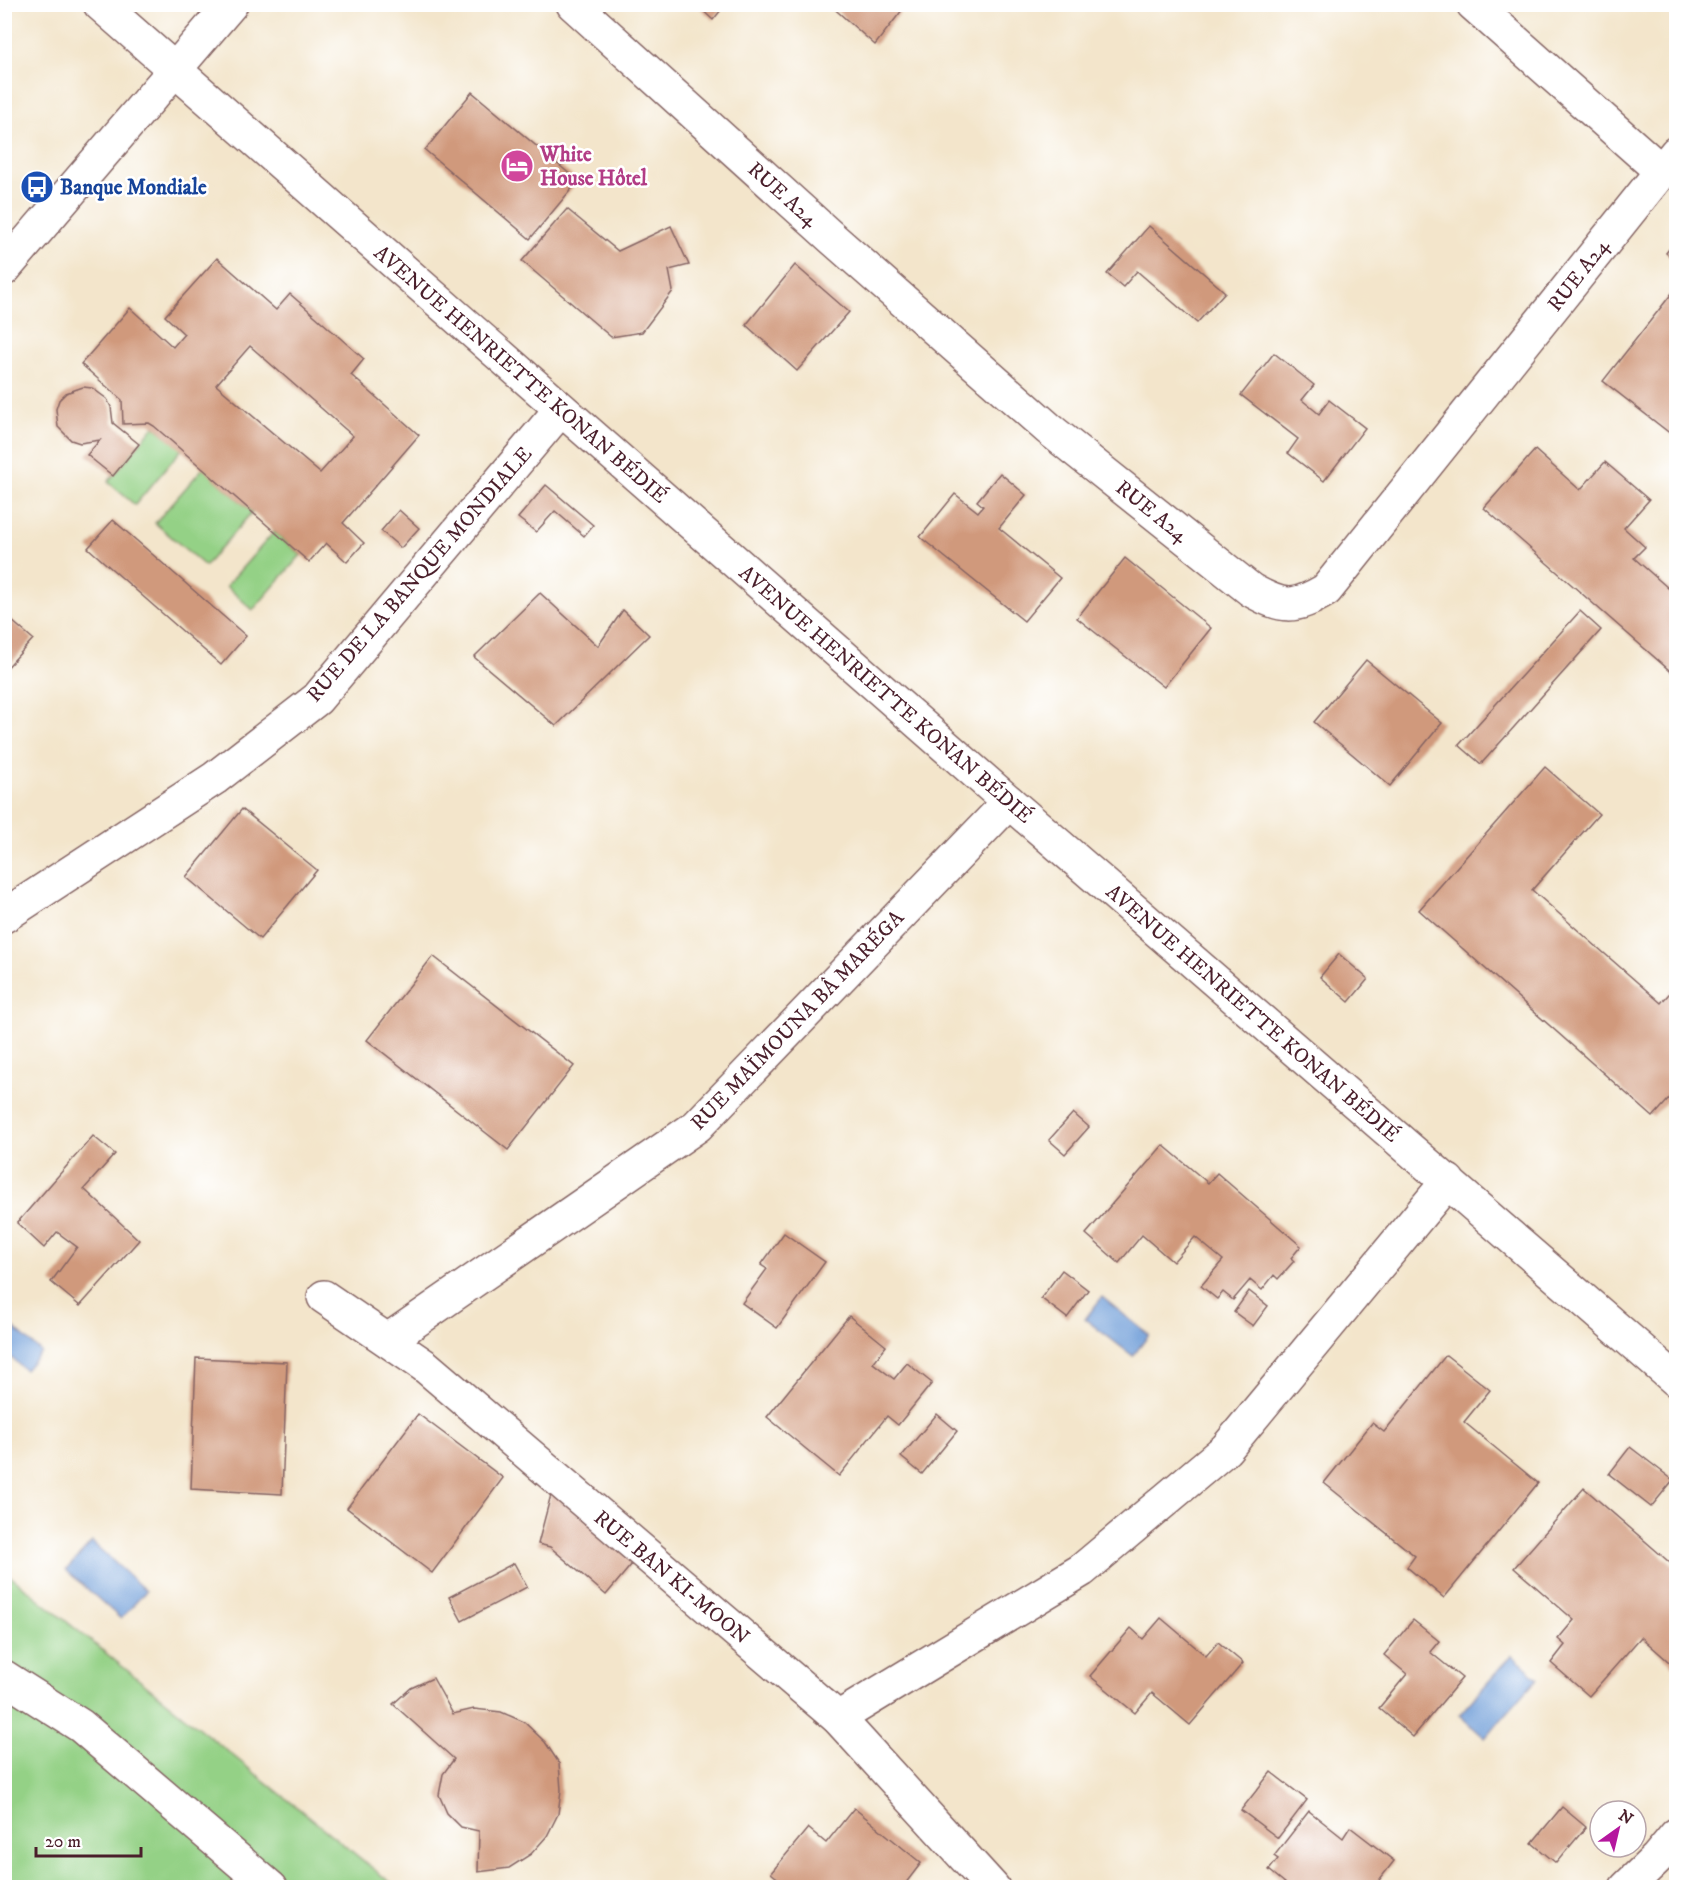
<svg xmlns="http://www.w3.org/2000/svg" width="1681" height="1892" font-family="'IM FELL DW Pica',serif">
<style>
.green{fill:#94d186;stroke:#6f7858;stroke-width:1.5}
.water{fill:#6f9ed8;stroke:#5c5e82;stroke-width:1.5}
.building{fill:#d0997b;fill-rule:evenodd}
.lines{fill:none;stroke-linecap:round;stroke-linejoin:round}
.minor-casing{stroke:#856463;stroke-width:36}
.minor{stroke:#fff;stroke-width:33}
.labels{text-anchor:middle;stroke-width:5;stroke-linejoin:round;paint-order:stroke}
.hotel-label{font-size:21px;font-weight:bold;fill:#b23c85;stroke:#fff;text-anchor:start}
.transit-label{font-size:21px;font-weight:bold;fill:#164399;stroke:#fff;text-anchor:start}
.street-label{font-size:21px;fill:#4a1f2b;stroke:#fff}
</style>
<rect width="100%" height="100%" fill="#fff"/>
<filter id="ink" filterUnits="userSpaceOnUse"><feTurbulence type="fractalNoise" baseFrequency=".0167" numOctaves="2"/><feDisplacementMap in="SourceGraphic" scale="12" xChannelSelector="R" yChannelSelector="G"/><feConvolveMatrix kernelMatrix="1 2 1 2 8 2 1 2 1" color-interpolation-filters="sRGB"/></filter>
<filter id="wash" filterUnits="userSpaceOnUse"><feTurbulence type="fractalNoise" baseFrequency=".008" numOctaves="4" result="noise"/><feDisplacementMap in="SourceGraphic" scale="24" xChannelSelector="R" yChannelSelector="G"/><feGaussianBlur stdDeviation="1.35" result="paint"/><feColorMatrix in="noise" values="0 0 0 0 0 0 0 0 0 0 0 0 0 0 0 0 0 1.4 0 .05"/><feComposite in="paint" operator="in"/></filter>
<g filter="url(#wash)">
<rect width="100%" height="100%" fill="#f3e5cb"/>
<g class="green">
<polygon points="154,426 182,449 135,505 108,482"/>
<polygon points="203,468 252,512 205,566 155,523"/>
<polygon points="274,532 301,555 253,610 226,586"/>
<polygon points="4,1571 396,1887 5,1887"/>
</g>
<g class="water">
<polygon points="1102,1297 1149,1335 1133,1356 1085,1319"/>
<polygon points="5,1320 41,1352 25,1370 5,1352"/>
<polygon points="92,1542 146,1591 121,1619 66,1570"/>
<polygon points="1512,1655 1538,1678 1485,1738 1459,1715"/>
</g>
<g id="blocks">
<g class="building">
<polygon points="696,4 726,4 713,20"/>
<polygon points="829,4 896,4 903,9 875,45"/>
<polygon points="472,92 578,181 530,239 425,150"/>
<polygon points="567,209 618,251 671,226 689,265 669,270 673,291 642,332 611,337 522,261"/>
<polygon points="1149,226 1225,292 1197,323 1137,271 1123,287 1107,274"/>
<polygon points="1676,240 1676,262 1666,253"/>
<path d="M217,258L276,310L290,294L364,359L351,375L419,435L343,523L364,543L347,562L326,543L309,562L154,426L149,423L123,424L122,400L81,364L130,308L173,347L184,334L165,316ZM250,346L353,436L320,473L216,385Z"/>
<polygon points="795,265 849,312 797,371 746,325"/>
<polygon points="1673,292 1676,295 1676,438 1603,381"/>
<polygon points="1274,353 1314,385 1302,400 1319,414 1329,400 1365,428 1324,481 1288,453 1298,439 1241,395"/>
<polygon points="83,387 92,388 107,399 111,407 113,423 139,444 113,476 87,455 100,440 80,443 71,440 58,427 56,409 59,400 66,393"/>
<polygon points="1535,450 1580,490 1605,462 1649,500 1624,528 1645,547 1634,558 1676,595 1676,676 1484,508"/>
<polygon points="1000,473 1026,495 999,528 1060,578 1024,621 920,537 955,494 978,512 983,506 977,501"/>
<polygon points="546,485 593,525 584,536 555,511 536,532 518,518"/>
<polygon points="399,510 419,528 401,548 381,531"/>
<polygon points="113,520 246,636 221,665 88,548"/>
<polygon points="1125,558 1211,628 1164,687 1077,618"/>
<polygon points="540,593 598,646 623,610 649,635 556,726 474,657"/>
<polygon points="1580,611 1601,630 1481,764 1459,745"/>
<polygon points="4,614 33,639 4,671"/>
<polygon points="1366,660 1442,723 1390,786 1314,722"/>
<polygon points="1545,767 1599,814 1532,890 1661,1003 1676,986 1676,1091 1653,1117 1419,910"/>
<polygon points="242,809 317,870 260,939 186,877"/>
<polygon points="1339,954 1368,979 1349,1002 1320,977"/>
<polygon points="433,956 574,1066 508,1150 367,1040"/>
<polygon points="1073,1113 1089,1127 1065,1154 1049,1140"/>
<polygon points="93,1136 115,1154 84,1189 139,1240 80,1306 51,1282 77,1247 57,1232 44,1248 17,1223"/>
<polygon points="1163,1145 1208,1183 1217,1173 1301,1246 1291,1258 1294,1261 1278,1279 1274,1275 1262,1290 1250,1280 1233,1300 1223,1292 1217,1299 1201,1286 1223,1260 1195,1237 1173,1262 1142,1235 1119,1263 1086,1234"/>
<polygon points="784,1233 825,1262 777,1328 742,1303 767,1269 761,1265"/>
<polygon points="1062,1270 1088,1290 1067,1318 1041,1298"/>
<polygon points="1249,1291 1268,1306 1253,1326 1234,1312"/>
<polygon points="849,1316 886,1346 873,1363 894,1379 907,1363 932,1383 898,1425 887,1416 839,1476 767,1417"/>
<polygon points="1446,1355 1490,1390 1464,1422 1538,1483 1444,1598 1407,1567 1415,1556 1324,1483 1372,1423 1384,1432"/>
<polygon points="196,1358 287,1362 282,1494 191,1489"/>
<polygon points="418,1414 503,1478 432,1573 347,1508"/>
<polygon points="937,1414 957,1431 922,1474 901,1457"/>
<polygon points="1630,1447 1673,1480 1651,1507 1609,1474"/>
<polygon points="553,1487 637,1558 606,1595 550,1547 538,1544"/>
<polygon points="1584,1488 1676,1568 1676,1668 1641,1637 1589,1696 1551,1663 1565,1645 1558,1639 1574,1620 1514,1568"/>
<polygon points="514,1563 527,1587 462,1621 449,1597"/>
<polygon points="1161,1618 1206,1656 1218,1642 1243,1663 1190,1725 1152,1693 1135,1713 1090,1676 1131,1628 1143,1639"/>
<polygon points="1413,1620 1439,1641 1430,1652 1462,1678 1413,1737 1379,1708 1407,1674 1384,1655"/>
<polygon points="433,1678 453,1714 474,1709 501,1712 524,1722 545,1742 559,1763 561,1790 558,1814 547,1836 531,1854 509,1868 478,1872 479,1831 461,1827 447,1813 439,1795 443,1774 454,1759 393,1704 411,1688"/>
<polygon points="1271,1772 1307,1800 1278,1838 1241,1810"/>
<polygon points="1562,1807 1586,1827 1556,1863 1532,1843"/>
<polygon points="854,1808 921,1863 902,1888 790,1888 771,1873 808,1828 826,1843"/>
<polygon points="1309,1811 1343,1838 1350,1827 1394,1861 1373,1888 1291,1888 1269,1870 1278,1859 1274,1856"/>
</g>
</g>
</g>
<g filter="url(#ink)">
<use href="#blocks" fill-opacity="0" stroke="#856463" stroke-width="1.5"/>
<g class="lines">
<defs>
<g id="minor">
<polyline points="100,4 1009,802 1676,1380"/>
<path d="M573,4L832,238L1049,429L1251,590C1283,608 1294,609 1326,590L1676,153"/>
<polyline points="1473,4 1661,171"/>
<polyline points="4,269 231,4"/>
<polyline points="4,916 215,778 317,699 561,409"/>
<polyline points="324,1297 425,1366 838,1718 993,1888"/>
<polyline points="388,1340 697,1126 1009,802"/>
<polyline points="4,1677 81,1726 271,1888"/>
<polyline points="838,1718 1082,1570 1226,1449 1448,1181"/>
<polyline points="1626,1888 1657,1858 1676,1835"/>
</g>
</defs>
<use href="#minor" class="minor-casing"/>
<use href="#minor" class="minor"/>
</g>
</g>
<defs>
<symbol id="hotel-disc" viewBox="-11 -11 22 22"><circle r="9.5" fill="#d1479c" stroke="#fff"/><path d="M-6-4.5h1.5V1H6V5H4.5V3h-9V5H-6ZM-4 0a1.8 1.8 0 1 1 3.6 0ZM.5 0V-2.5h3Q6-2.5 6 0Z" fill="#fff"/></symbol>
<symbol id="bus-disc" viewBox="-11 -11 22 22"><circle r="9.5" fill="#1a4fb4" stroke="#fff"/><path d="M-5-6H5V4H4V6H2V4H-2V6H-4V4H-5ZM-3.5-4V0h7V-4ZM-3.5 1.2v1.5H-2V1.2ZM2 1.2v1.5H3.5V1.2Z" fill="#fff"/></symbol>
</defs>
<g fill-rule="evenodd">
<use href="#hotel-disc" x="498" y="147" width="38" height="38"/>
<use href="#bus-disc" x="18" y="168" width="38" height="38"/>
</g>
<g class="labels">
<g class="hotel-label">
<text x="540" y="161">White<tspan x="540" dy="24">House Hôtel</tspan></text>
</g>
<g class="transit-label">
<text x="60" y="194">Banque Mondiale</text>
</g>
<g class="street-label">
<text transform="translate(783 194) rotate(42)" y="7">RUE A24</text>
<text transform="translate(1578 275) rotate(-52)" y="7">RUE A24</text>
<text transform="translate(521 374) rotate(41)" y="7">AVENUE HENRIETTE KONAN BÉDIÉ</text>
<text transform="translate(1152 511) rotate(39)" y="7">RUE A24</text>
<text transform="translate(419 574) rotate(-49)" y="7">RUE DE LA BANQUE MONDIALE</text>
<text transform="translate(886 694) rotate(41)" y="7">AVENUE HENRIETTE KONAN BÉDIÉ</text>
<text transform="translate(1253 1013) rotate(41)" y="7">AVENUE HENRIETTE KONAN BÉDIÉ</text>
<text transform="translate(797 1020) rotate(-46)" y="7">RUE MAÏMOUNA BÂ MARÉGA</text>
<text transform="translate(672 1577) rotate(40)" y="7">RUE BAN KI-MOON</text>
</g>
</g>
<rect width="1681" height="1892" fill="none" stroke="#fff" stroke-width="24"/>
<g transform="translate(1618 1829) rotate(34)"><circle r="28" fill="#ffffff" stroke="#b7a5aa" stroke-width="1.5"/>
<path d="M0-4.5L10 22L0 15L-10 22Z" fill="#b5179e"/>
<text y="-9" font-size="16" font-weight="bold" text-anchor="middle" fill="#4a1f2b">N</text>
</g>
<path d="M36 1847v9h105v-9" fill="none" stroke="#4a1f2b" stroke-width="3"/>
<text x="45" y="1847" font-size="18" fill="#4a1f2b" stroke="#ffffff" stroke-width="4.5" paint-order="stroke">20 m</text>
</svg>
